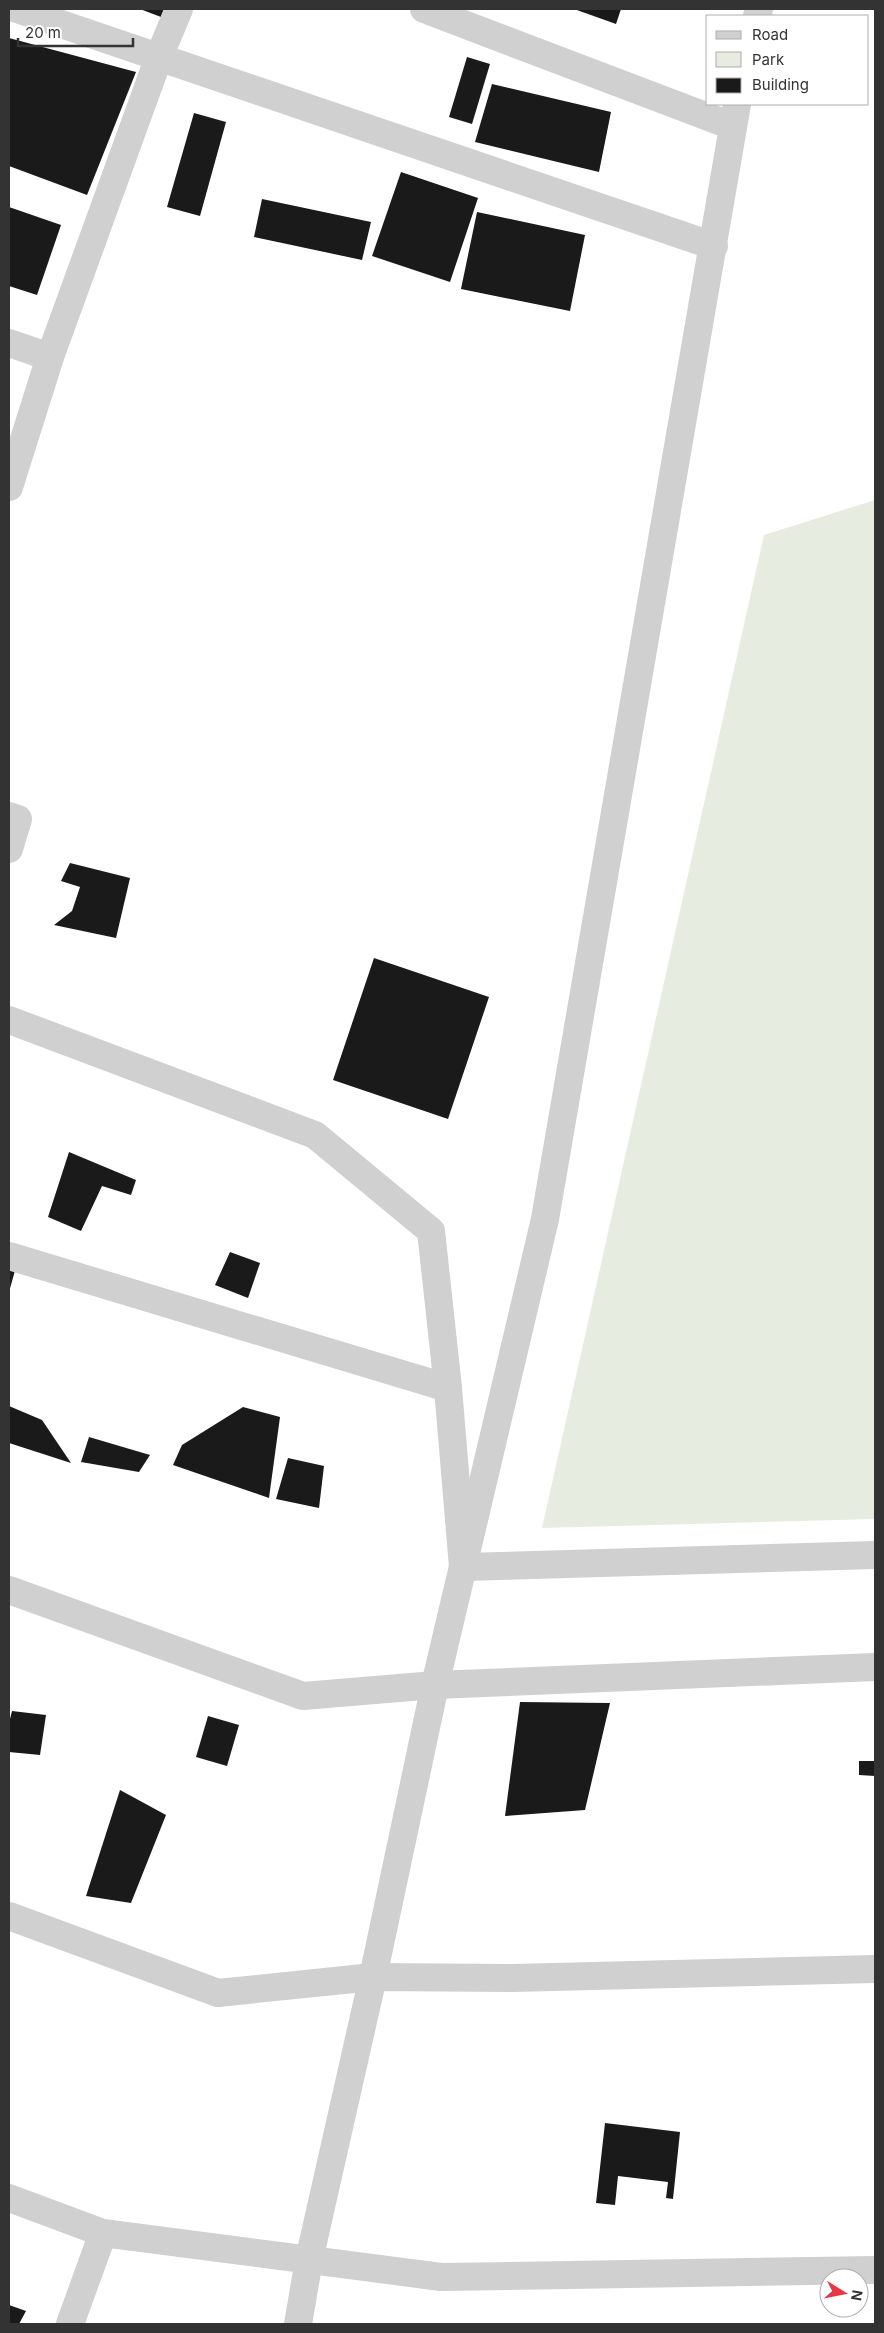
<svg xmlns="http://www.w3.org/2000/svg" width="884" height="2333" font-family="Inter,sans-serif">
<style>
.green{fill:#e6ecdf}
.building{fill:#1a1a1a}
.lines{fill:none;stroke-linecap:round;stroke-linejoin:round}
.street{stroke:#d0d0d0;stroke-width:28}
</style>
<rect width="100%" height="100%" fill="#fff"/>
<polygon class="green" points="875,500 875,1519 542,1528 764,535"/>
<g class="building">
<polygon points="140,9 164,9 161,17"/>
<polygon points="574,9 621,9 616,24"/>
<polygon points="9,38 136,72 87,195 9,166"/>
<polygon points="467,57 490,64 472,124 449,117"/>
<polygon points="492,84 611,112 599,172 475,142"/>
<polygon points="194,113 226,122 200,216 167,207"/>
<polygon points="401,172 478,198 450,282 372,256"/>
<polygon points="262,199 371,222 362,260 254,237"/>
<polygon points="9,207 61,225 37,295 9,286"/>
<polygon points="477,212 585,235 570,311 461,289"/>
<polygon points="70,863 130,878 116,938 54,925 72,911 80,887 61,881"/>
<polygon points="374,958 489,997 448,1119 333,1080"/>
<polygon points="69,1152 136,1180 131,1195 102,1186 81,1231 48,1217"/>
<polygon points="230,1252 260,1263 248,1298 215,1285"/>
<polygon points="9,1265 16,1267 9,1292"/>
<polygon points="9,1406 42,1420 71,1463 9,1443"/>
<polygon points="243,1407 280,1417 269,1498 173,1465 182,1445"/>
<polygon points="89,1437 150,1455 139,1472 81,1462"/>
<polygon points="288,1458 324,1466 319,1508 276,1499"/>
<polygon points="520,1702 610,1703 585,1810 505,1816"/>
<polygon points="12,1711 46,1715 40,1755 9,1752 9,1723"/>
<polygon points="208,1716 239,1725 227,1766 196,1757"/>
<polygon points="859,1761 875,1761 875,1776 859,1775"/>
<polygon points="120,1790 166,1815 131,1903 86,1896"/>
<polygon points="605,2123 680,2132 673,2199 666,2198 668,2182 618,2176 615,2205 596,2203"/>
<polygon points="9,2305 26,2311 19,2324 9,2324"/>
</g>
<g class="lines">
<g class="street">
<polyline points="17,9 714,246"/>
<polyline points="424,9 732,126"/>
<polyline points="757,16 759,9"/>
<polyline points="9,343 50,357"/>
<polyline points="9,487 50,357 159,57 179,9"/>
<polyline points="9,816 18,819 9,849"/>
<polyline points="9,1020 315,1135 431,1231 448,1388 463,1567 875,1555"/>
<polyline points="9,1256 448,1388"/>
<polyline points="9,1590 303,1696 435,1685 875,1667"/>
<polyline points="9,1916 218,1993 373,1977 513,1978 875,1969"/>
<polyline points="9,2198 103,2233 441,2277 875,2270"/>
<polyline points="70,2324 103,2233"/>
<polyline points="298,2324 309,2260 373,1977 435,1685 545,1219 737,104"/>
</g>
</g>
<rect width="884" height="2333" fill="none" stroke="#333333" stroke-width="20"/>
<rect x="706" y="15" width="162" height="90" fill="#ffffff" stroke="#adadad"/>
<rect x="716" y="31" width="25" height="8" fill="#d0d0d0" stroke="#adadad"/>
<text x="752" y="40" font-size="15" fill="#333333">Road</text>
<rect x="716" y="52" width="25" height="15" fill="#e6ecdf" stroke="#adadad"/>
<text x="752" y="65" font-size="15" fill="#333333">Park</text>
<rect x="716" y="78" width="25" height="15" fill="#1a1a1a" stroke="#adadad"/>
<text x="752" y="90" font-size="15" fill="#333333">Building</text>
<g transform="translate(844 2293) rotate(100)"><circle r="24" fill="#ffffff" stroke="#adadad"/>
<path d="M0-4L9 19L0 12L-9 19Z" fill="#e63946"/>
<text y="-8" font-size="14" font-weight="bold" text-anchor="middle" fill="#333333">N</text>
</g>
<path d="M18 38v8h115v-8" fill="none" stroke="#333333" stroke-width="2.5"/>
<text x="25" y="38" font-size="15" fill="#333333" stroke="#ffffff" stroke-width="4" paint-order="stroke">20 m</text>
</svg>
